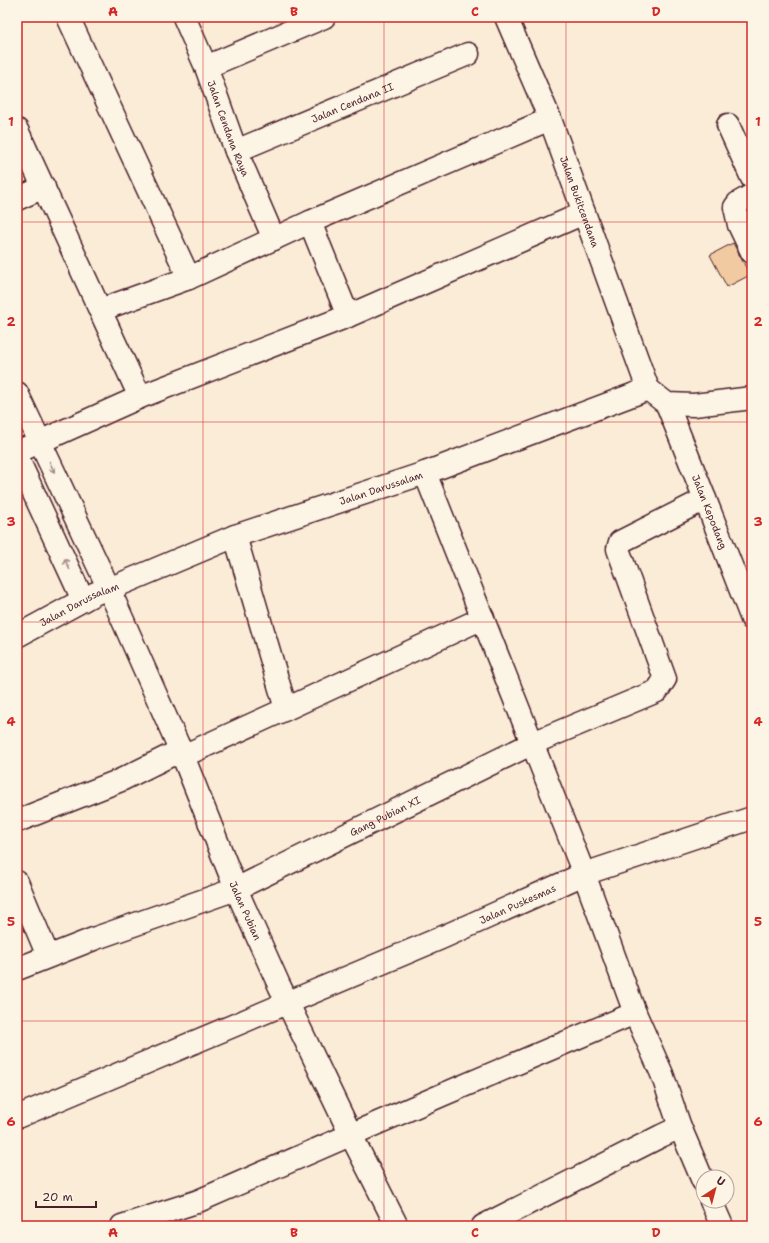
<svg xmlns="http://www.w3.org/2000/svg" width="769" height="1243" font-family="'Shantell Sans',sans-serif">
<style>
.building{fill:#f1caa1;stroke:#4a1f2b}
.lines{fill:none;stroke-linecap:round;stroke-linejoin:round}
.street-casing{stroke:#4a1f2b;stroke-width:25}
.street{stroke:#fcf5e5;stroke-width:22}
.oneway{stroke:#a38a88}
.grid{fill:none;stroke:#d62828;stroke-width:1;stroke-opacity:0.55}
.labels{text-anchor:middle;stroke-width:4;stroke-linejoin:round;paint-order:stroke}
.street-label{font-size:10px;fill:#4a1f2b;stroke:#fcf5e5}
.neatline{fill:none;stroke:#d62828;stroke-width:1.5}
.grid-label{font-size:13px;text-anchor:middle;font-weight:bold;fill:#d62828}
</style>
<rect width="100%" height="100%" fill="#faecd7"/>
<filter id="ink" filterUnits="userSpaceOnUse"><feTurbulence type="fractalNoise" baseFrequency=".025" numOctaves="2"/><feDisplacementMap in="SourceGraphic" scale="8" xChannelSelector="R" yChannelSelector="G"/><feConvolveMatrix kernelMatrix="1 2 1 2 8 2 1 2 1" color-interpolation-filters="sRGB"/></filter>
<g filter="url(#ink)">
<polygon class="building" points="733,243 750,275 727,287 710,255"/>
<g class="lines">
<defs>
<g id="street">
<polyline points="68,17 189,278"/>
<path id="s1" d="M184,17L206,67L236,151L274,239"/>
<path id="s2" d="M506,17L550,119L648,389"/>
<polyline points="206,67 324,17"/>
<polyline points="728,125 752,178"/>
<polyline points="17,130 140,397"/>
<path id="s3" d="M236,151L468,54"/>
<polyline points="752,195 738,203 735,207 739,225 752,252"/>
<polyline points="17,199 44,187"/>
<polyline points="310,222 348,316"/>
<polyline points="100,310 189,278 310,222 550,119"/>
<path id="s4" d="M17,393L109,589L183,756L236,889L279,985L351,1135L397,1226"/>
<path id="s5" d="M667,404L705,499L752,619"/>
<polyline points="17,452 140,397 348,316 584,213"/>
<polyline points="17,457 83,600"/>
<polyline points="425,473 584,874 635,1013 662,1074 680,1127 661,1136 483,1226"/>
<path id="s6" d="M17,636L96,593L109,589L235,536L425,473L648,389L667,404L694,405L752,398"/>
<polyline points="286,709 483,618"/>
<polyline points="17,821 121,780 171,755 183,756 286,709 235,536"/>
<polyline points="17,882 48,956"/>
<path id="s7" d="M17,969L96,938L236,889L533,743L657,691L665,679L618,549L620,542L705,499"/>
<path id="s8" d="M17,1117L441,938L584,874L752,818"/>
<polyline points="680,1127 703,1181"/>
<polyline points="711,1201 722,1226"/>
<polyline points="122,1226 196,1202 442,1095 635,1013"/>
</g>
</defs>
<use href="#street" class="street-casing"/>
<use href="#street" class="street"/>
</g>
<defs><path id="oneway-shaft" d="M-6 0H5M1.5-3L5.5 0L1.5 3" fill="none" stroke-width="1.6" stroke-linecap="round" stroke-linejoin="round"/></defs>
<g class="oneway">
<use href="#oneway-shaft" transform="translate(52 467) rotate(65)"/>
<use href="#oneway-shaft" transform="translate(67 564) rotate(-115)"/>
</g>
</g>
<path class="grid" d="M203,17V1226M384,17V1226M566,17V1226M17,222H752M17,422H752M17,622H752M17,821H752M17,1021H752"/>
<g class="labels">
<g class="street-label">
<text dy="4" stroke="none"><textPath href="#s3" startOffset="126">Jalan Cendana II</textPath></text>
<text dy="4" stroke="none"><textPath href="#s1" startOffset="120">Jalan Cendana Raya</textPath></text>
<text dy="4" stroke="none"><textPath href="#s2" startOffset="199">Jalan Bukitcendana</textPath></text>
<text dy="4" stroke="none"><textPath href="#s6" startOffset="394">Jalan Darussalam</textPath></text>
<text dy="4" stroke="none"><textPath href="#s5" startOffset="116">Jalan Kepodang</textPath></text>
<text dy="4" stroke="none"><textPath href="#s6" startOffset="70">Jalan Darussalam</textPath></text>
<text dy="4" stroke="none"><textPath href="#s7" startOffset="399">Gang Pubian XI</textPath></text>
<text dy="4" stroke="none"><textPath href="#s8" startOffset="544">Jalan Puskesmas</textPath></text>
<text dy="4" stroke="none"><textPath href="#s4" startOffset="566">Jalan Pubian</textPath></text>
</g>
</g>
<rect width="769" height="1243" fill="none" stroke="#fcf5e5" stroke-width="44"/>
<g transform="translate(715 1189) rotate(36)"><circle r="19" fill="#fcf5e5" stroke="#b59f9b"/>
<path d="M0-3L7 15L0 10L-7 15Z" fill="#c8321e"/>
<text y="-6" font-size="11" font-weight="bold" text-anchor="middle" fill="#4a1f2b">U</text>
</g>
<path d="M36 1201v6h60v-6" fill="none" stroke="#4a1f2b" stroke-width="2"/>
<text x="42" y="1201" font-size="12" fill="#4a1f2b" stroke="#fcf5e5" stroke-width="3" paint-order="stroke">20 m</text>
<rect x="22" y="22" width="725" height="1199" class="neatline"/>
<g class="grid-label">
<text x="113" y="16">A</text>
<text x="294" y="16">B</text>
<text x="475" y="16">C</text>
<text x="656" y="16">D</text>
<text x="11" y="126">1</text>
<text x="758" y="126">1</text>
<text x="11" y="326">2</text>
<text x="758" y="326">2</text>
<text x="11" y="526">3</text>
<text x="758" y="526">3</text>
<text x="11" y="726">4</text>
<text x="758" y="726">4</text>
<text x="11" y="926">5</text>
<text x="758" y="926">5</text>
<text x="11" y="1126">6</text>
<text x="758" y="1126">6</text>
<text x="113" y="1237">A</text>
<text x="294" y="1237">B</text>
<text x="475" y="1237">C</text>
<text x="656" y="1237">D</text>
</g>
</svg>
